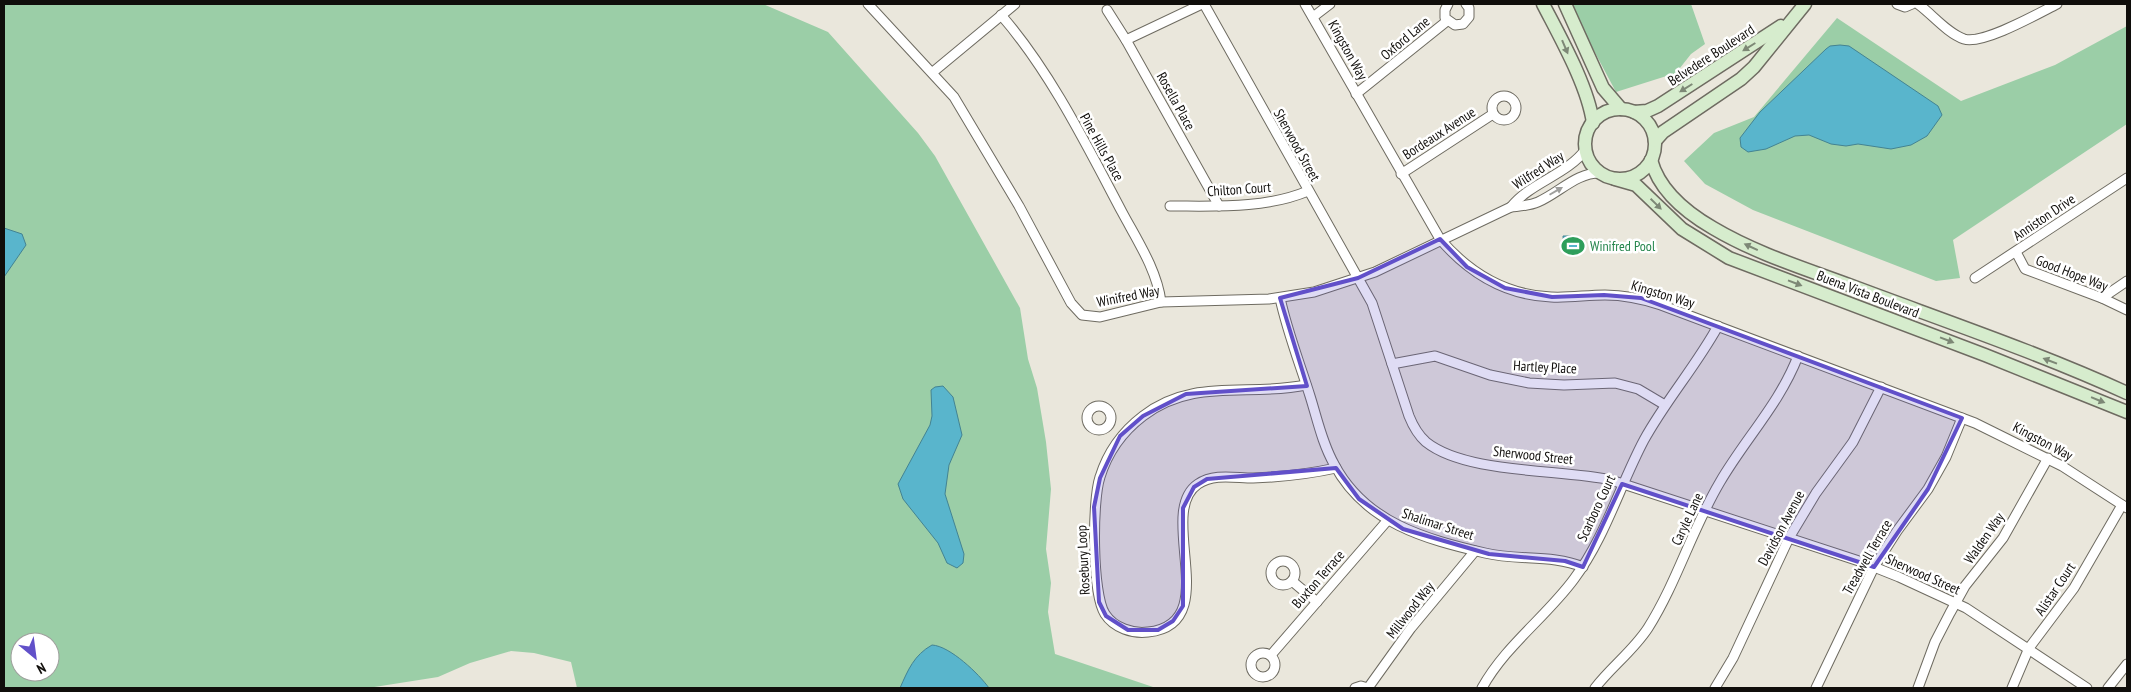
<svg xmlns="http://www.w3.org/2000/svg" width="2131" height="692" font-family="'PT Sans Narrow',sans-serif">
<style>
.green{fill:#9bcea7;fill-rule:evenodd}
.water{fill:#59b5cc;stroke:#438392}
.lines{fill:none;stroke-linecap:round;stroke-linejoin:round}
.street-casing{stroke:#6e6b61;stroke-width:11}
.secondary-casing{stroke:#6e6b61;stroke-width:15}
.street{stroke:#fff;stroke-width:9}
.secondary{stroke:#d6eccd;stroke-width:12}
.oneway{fill:#7d8876}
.oneway2{fill:#9f9f9d}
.marked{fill:#6150c9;fill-opacity:0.2;stroke:#6150c9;stroke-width:4;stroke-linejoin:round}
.labels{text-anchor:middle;stroke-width:5;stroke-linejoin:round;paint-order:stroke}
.street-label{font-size:14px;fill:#100e0b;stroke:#fff}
.leisure-label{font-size:14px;fill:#27864d;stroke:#fff;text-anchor:start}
</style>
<rect width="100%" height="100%" fill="#eae7dc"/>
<g class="green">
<path d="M4,4H763L828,32L918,133L935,156L1020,308L1028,359L1037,388L1046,442L1051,489L1046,549L1051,583L1048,612L1055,654L1156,688H577L571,662L534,653L511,651L470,663L438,677L368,688H4ZM20,642H50V672H20Z"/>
<polygon points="1569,4 1691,4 1705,44 1691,54 1676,73 1616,92"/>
<polygon points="1837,18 1961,101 2055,65 2127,26 2127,124 1953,240 1960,278 1936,281 1753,210 1705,184 1684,161 1714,133 1754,117"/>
</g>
<g class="water">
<polygon points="1840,45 1849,46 1938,106 1942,115 1927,136 1911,145 1891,149 1858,144 1846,146 1831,144 1809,135 1795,136 1766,149 1748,152 1741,147 1740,138 1760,112 1826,49 1830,46"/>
<polygon points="4,228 22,234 26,245 4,277"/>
<polygon points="1563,236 1571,236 1572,240 1582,239 1583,250 1564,252"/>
<polygon points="943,386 953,397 962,435 949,465 945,494 964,554 963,563 957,568 947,563 938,543 903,499 898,484 930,425 932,416 931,390 935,387"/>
<path d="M932,645C950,646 979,674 989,688H900C908,670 914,655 932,645Z"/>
</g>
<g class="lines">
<defs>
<g id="street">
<path d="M868,4L954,97L1019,206L1071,303L1082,315L1100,317L1161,302L1269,299L1314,292L1375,272L1511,207C1520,206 1529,206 1538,202C1559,193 1577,172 1601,173"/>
<path d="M1204,4L1372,303L1409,416C1413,426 1418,435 1426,442C1466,474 1560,469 1611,480L1859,561L1899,577L1966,608L2087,688"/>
<path d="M1305,4L1440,239C1469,273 1506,295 1551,297C1569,298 1587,295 1605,295C1625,295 1643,299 1661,305L1975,423L2062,466L2127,508"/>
<polyline points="1448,4 1445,10 1445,18 1455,25 1463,24 1469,17 1469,8 1466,4"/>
<polyline points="1897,4 1905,7 1912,4"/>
<path d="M1918,4C1932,14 1947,33 1964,39C1983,45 2039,13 2057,4"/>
<polyline points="1107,10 1126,40 1219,206"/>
<path d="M1001,15C1050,71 1087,146 1122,212C1137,240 1157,270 1161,302"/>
<polyline points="1313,17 1330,4"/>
<polyline points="1126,40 1202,4"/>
<polyline points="933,72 1015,4"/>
<polyline points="1356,94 1447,21"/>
<circle cx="1504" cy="108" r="12"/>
<polyline points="1401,174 1493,114"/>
<path d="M1170,206C1215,206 1265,209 1308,191"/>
<path d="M1511,207C1531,182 1567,175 1586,149"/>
<polyline points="2016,252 2025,269 2102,298 2127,310"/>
<polyline points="1975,278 2127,178"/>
<path d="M1280,298C1287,331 1300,364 1310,396C1317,418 1322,443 1334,464C1365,523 1425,539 1485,553C1517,561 1552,554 1583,567"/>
<polyline points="2102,298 2127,281"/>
<polyline points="1392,364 1435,356 1490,375 1529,383 1564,385 1615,383 1638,389 1665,405"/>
<path d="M1306,385C1249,397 1193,377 1143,416C1122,432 1108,451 1100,477C1092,501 1092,594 1105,614C1114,628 1133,634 1148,632C1225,624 1155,513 1198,484C1214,473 1235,478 1253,478C1281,477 1309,474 1336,468"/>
<circle cx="1099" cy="418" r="12"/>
<circle cx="1283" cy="573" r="12"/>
<polyline points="1292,581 1317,602"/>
<circle cx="1263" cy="665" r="12"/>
<polyline points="1271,655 1387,521"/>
<polyline points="1355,688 1361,686 1368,688"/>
<polyline points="1368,688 1411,628 1475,551"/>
<path d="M1482,688C1505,646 1546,617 1574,579C1605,538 1620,485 1644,440C1666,400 1696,366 1718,326"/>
<path d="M1595,688C1611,667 1633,651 1648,628C1677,582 1692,529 1720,482C1745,439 1780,403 1798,356"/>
<polyline points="1715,688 1733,658 1789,538 1816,493 1853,442 1881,387"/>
<polyline points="1816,688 1874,567 1897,531 1928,489 1946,457 1962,418"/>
<polyline points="1918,688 1935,642 1950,613 1965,586 2003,538 2048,458"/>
<polyline points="2012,688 2029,648 2074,588 2122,505"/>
<polyline points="2108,688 2127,664"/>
</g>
<g id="secondary">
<path d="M1543,4C1560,37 1588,86 1593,123"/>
<polyline points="1565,4 1603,88 1621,109"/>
<circle cx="1620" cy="144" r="35"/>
<polyline points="1634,112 1647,111 1658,106 1781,26"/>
<polyline points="1655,141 1663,132 1741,79 1754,67 1805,4"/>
<path d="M1651,160C1659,190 1687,213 1713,228C1755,253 1803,268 1849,285C1942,320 2037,352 2127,393"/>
<polyline points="1615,179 1636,185 1682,229 1729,258 1985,355 2127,412"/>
</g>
</defs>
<use href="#street" class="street-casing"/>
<use href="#secondary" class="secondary-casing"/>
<use href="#street" class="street"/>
<use href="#secondary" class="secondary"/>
</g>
<defs><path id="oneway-solid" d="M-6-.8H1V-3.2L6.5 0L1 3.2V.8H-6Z" transform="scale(1.25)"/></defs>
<g class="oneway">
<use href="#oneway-solid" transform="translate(1565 47) rotate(67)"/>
<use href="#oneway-solid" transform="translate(1749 47) rotate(148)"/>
<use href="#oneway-solid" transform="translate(1686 88) rotate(148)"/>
<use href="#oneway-solid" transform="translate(1656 204) rotate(44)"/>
<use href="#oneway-solid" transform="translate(1751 247) rotate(-155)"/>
<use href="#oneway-solid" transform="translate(1795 283) rotate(21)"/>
<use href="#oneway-solid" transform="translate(1947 340) rotate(21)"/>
<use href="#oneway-solid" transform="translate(2050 361) rotate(-159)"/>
<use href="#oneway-solid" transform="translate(2098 400) rotate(22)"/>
</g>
<use class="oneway2" href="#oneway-solid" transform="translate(1556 191) rotate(-30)"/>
<path class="marked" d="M1440,239L1467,267L1505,288L1552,297L1604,295L1641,298L1962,418L1928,489L1874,567L1622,484L1583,567L1565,561L1489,554L1403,529L1359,499L1336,468L1207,479L1194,487L1183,508V606L1173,621L1158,630H1128L1106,616L1099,602L1094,507L1100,478L1120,436L1143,416L1186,394L1307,386L1280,298L1358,278Z"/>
<defs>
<symbol id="stadium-bare" viewBox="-9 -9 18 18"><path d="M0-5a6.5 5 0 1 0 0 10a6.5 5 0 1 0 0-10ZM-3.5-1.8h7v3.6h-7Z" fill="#2e9e5b" stroke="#fff" stroke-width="2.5" paint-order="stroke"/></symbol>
</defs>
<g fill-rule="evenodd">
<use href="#stadium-bare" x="1557" y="230" width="32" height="32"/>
</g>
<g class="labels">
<g class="street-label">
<text transform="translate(1405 38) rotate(-40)" y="5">Oxford Lane</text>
<text transform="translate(1348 50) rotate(61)" y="5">Kingston Way</text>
<text transform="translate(1711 55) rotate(-33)" y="5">Belvedere Boulevard</text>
<text transform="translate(1176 101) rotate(61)" y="5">Rosella Place</text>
<text transform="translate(1439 133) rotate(-33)" y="5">Bordeaux Avenue</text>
<text transform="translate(1297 145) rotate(61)" y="5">Sherwood Street</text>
<text transform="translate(1102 147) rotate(61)" y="5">Pine Hills Place</text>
<text transform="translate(1538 170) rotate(-33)" y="5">Wilfred Way</text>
<text transform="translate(1239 189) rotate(-4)" y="5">Chilton Court</text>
<text transform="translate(2044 217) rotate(-34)" y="5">Anniston Drive</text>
<text transform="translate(2072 273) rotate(21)" y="5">Good Hope Way</text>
<text transform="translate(1663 294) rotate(17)" y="5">Kingston Way</text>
<text transform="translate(1868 294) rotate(21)" y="5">Buena Vista Boulevard</text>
<text transform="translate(1128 296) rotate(-11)" y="5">Winifred Way</text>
<text transform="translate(1545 367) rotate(3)" y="5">Hartley Place</text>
<text transform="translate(2043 441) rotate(28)" y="5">Kingston Way</text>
<text transform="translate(1533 455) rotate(6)" y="5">Sherwood Street</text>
<text transform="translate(1596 508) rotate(-65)" y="5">Scarboro Court</text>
<text transform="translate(1687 519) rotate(-65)" y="5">Caryle Lane</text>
<text transform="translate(1438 524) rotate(18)" y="5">Shalimar Street</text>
<text transform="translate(1781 528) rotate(-62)" y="5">Davidson Avenue</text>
<text transform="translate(1984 538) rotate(-55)" y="5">Walden Way</text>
<text transform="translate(1867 557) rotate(-60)" y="5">Treadwell Terrace</text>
<text transform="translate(1083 560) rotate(-93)" y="5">Rosebury Loop</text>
<text transform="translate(1923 574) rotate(24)" y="5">Sherwood Street</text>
<text transform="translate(1318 579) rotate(-49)" y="5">Buxton Terrace</text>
<text transform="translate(2055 589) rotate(-56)" y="5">Alistar Court</text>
<text transform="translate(1410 610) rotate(-52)" y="5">Millwood Way</text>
</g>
<g class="leisure-label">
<text x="1590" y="251">Winifred Pool</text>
</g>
</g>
<rect width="2131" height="692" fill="none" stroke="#100e0b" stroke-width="10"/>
<g transform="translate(35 657) rotate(151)"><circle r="24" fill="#ffffff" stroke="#9f9f9d"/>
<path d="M0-4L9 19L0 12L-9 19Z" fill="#6150c9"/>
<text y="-8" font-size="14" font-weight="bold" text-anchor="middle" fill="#100e0b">N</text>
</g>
</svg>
